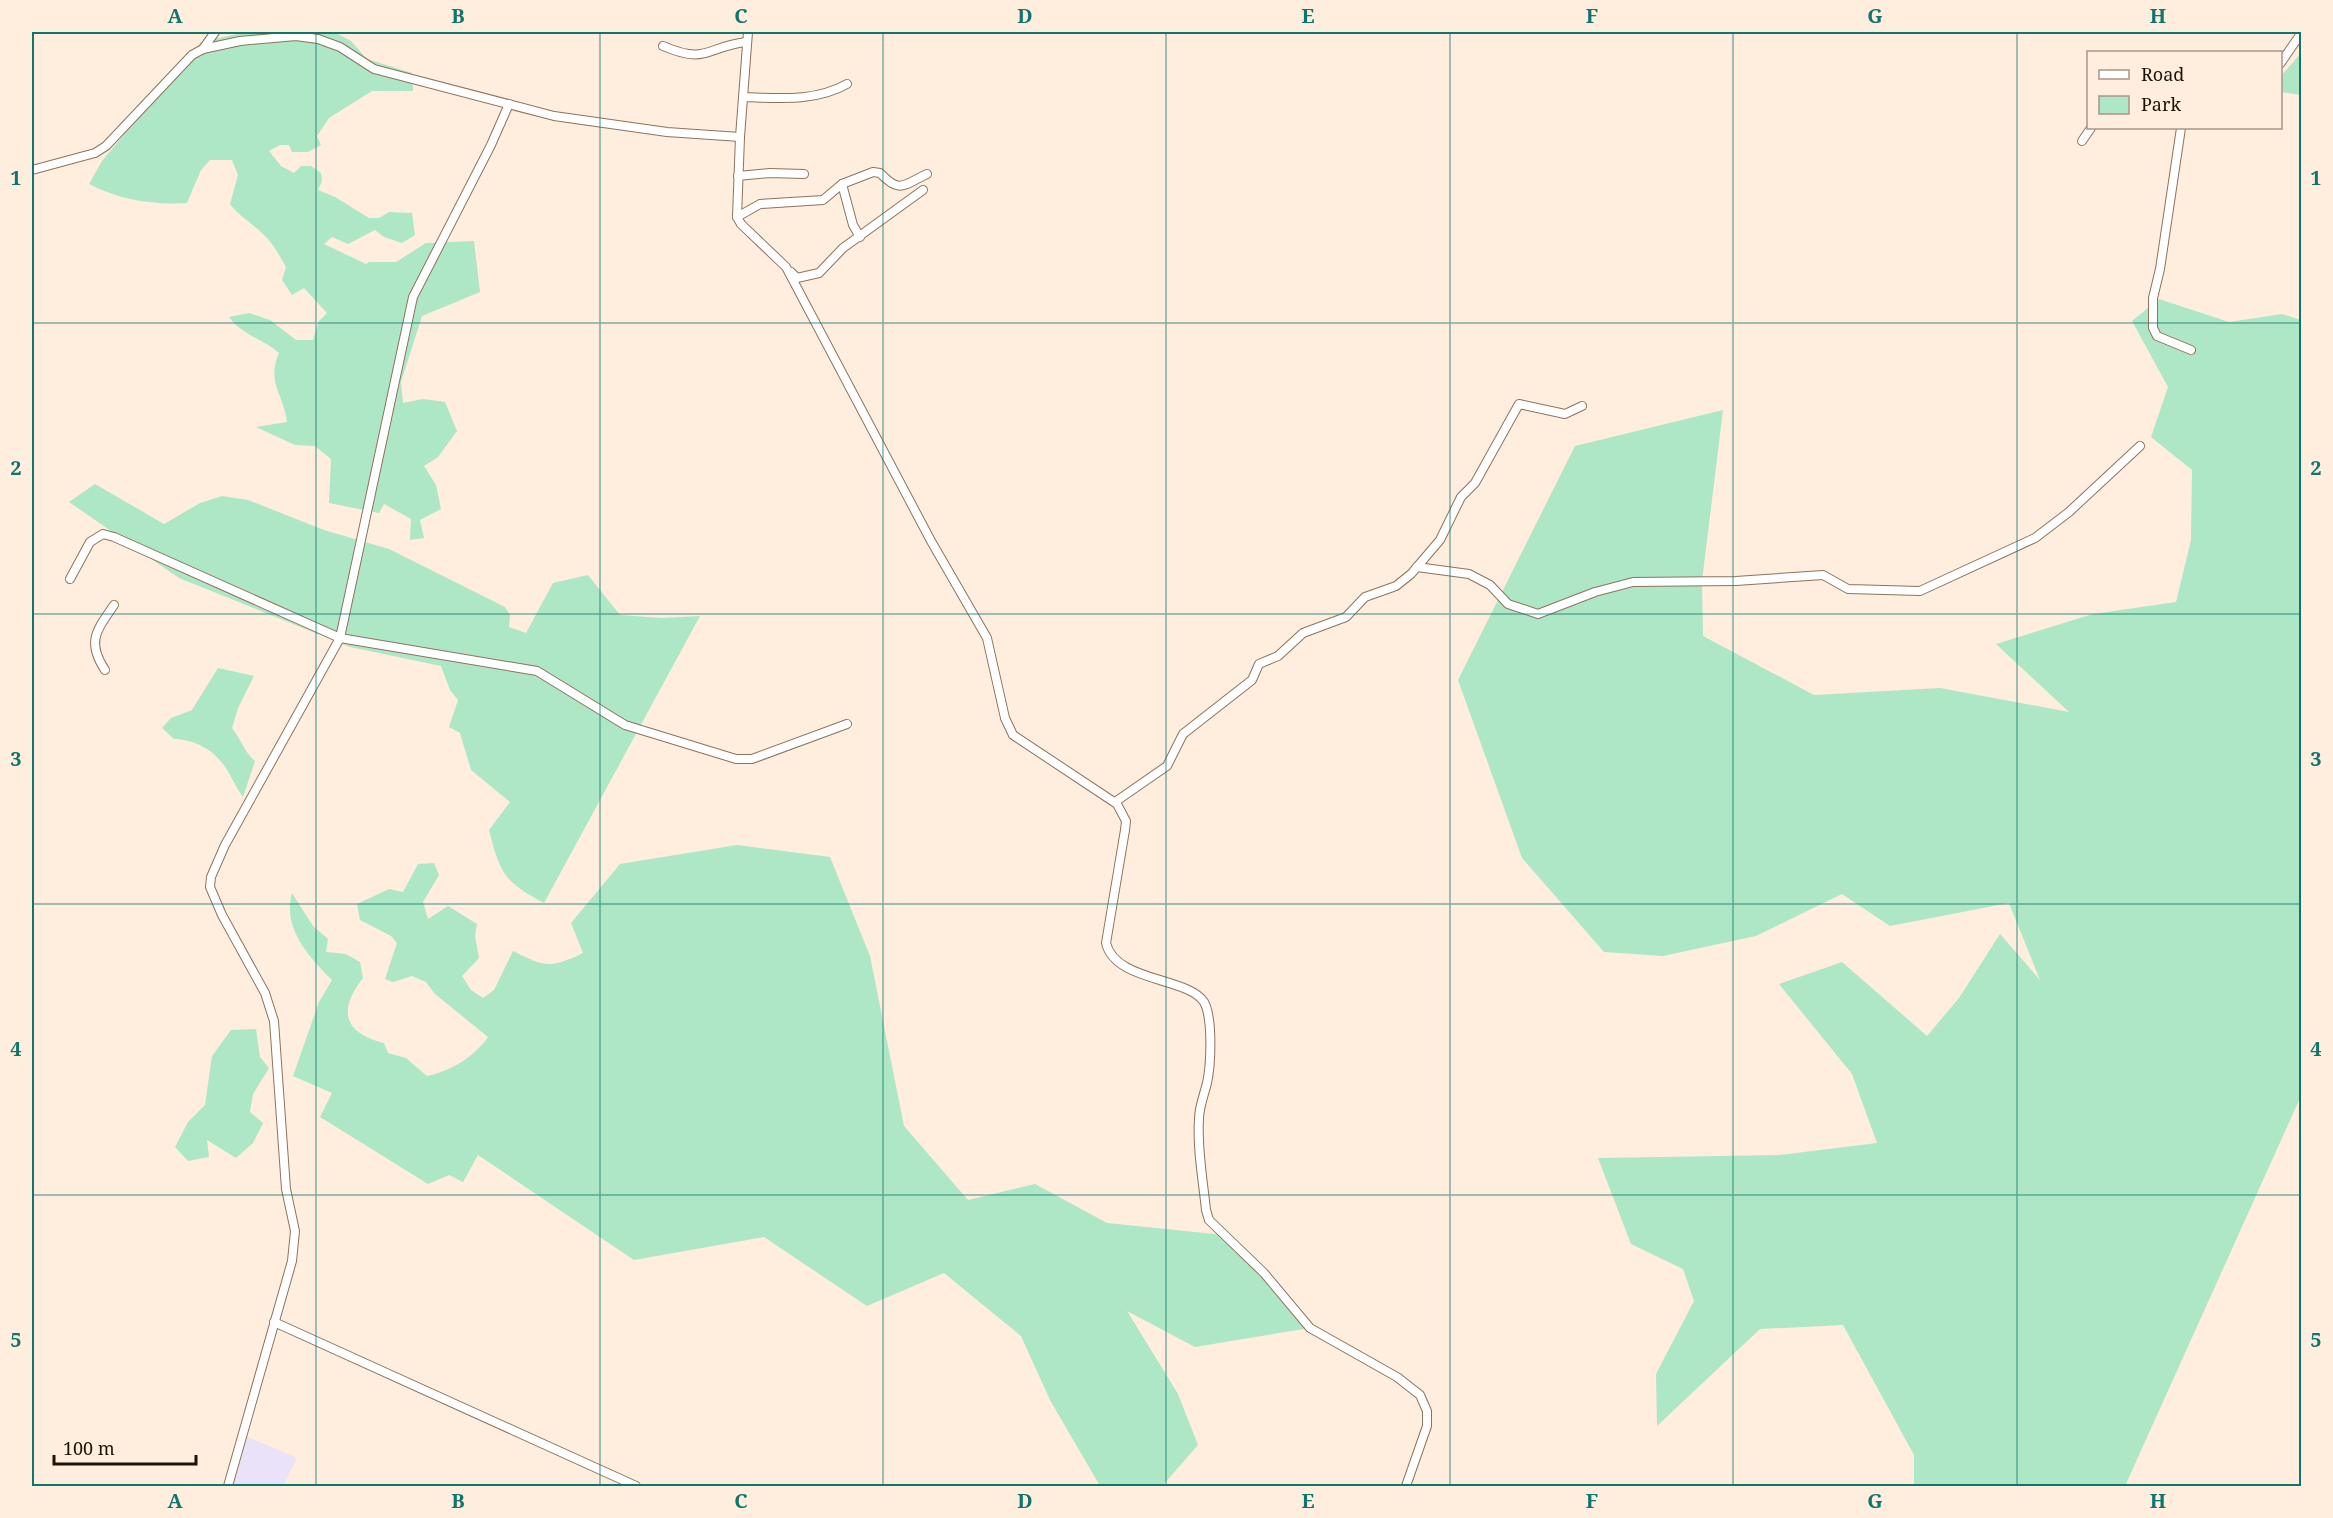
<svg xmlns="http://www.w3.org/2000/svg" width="2333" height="1518" font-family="'Noto Serif',serif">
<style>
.education{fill:#e9e2f8}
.green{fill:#ade7c5}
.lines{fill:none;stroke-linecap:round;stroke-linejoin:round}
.minor-casing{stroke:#8d735c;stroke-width:10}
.minor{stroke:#fff;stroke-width:8}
.grid{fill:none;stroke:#0f766e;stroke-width:1.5;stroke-opacity:0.55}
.neatline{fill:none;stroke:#0f766e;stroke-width:2}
.grid-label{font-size:20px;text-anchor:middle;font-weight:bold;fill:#0f766e}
</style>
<rect width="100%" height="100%" fill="#ffeddd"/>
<polygon class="education" points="245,1436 297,1458 283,1486 231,1486"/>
<g class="green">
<path d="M246,32L336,33L351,41L367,59L412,73L413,91H372L329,118L317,136L321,145L308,152H292L289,145H280L269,151L281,166L294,173L301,166H311L321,173L322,181L318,190L335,197L369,218H379L389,212L412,213L415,235L402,243L384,237L375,230L348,244L332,237L324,244L366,264L369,262H396L426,243L474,241L480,292L422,316L401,382L403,403L423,399L445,402L457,431L438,457L424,466L436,485L441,509L420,520L424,538L410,540L411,519L384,504L379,513L329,503L331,459L315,446L295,445L256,427L287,422C284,394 266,383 279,353C262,338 243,336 229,317L249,313L270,320L296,340H313L319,321L327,313L304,288L292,295L282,280L286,267C279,255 273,243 263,234C252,223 240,217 230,204L238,175L232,160H210L201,170L187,203C154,205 119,200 89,184L102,161L201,42Z"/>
<polygon points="2301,53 2301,95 2281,92 2281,76"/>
<polygon points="2159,299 2229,322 2282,314 2301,320 2301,1096 2125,1486 1914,1486 1914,1455 1843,1325 1760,1329 1657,1426 1656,1374 1694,1301 1683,1269 1631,1244 1598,1158 1780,1155 1877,1143 1852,1074 1779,984 1842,962 1927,1036 1959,998 2000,934 2040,980 2009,903 1890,926 1842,894 1756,936 1663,956 1604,952 1522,858 1458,680 1575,446 1723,410 1702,581 1703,636 1814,695 1940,688 2069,712 1996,644 2093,614 2176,602 2191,540 2192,470 2151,437 2168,387 2132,321"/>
<path d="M95,484L164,524L200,503L222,496L248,500L324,530L389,549L505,607L510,615L509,627L526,633L553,583L588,575L620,615L661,618L700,616L544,903C504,882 500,873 489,830L510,802L471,770L460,733L449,727L458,700L450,690L441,666L350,647L179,578L69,502Z"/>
<path d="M218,668L254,676L238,708L232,728C241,739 244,752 255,761L243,797C235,787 231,774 223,764C211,748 192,739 174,739L162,728L171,718L192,710Z"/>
<path d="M737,845L830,857L870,956L904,1126L968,1200L1035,1184L1107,1223L1224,1235L1310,1328L1195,1347L1127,1311L1178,1394L1198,1445L1162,1486H1100L1050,1400L1021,1336L944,1273L867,1306L764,1237L634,1260L478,1155L463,1182L449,1175L428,1184L320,1117L332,1093L293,1076L319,1002L332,980C309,957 282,928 292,893L313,926L328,939L326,952L346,954L360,962L363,978C338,1010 343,1033 384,1043L388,1053L406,1058L427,1076C451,1071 474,1057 488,1037L435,994L426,982L412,976L393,982L385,979L397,943L391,936L360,920L357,904L389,889L403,892L418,864L434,863L439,875L423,902L428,919L448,906L477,924L475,936L479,958L462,976L471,990L483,998L494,990L513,951C545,967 550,969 583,953L571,923L620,864Z"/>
<polygon points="256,1029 260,1057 269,1068 253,1094 250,1112 263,1123 253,1143 236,1158 207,1140 209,1157 188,1161 175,1147 188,1122 205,1105 212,1056 231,1030"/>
</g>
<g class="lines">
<defs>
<g id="minor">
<path d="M663,46C708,65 705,47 746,42"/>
<polyline points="203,49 215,32"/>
<polyline points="2280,64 2302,32"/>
<path d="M744,97C779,98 815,102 847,84"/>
<polyline points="2181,128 2160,269 2153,298 2153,328 2157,336 2191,350"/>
<path d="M740,137L737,217L741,224L786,267L931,541L987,638L1005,718L1013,735L1117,804L1126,821L1125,830L1106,943C1115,982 1188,977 1204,1002C1213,1018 1211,1065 1207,1083C1204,1095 1199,1107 1199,1119C1197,1149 1203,1180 1206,1210L1209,1220L1264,1273L1310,1328L1397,1377L1420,1395L1427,1411V1426L1406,1486"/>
<polyline points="2082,141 2091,128"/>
<polyline points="32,170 95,153 106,146 192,55 203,49 240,41 296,36 318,39 340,47 374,69 554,116 667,132 740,137 748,32"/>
<polyline points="738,176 770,173 804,174"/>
<polyline points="842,184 853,225 860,237"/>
<path d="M737,217L760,204L823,200L842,184L873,172L880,173C900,194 903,185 927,174"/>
<polyline points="791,272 797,278 819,273 843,248 923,190"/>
<polyline points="1417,567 1469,574 1490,585 1508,604 1538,614 1595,592 1633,582 1736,581 1823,575 1848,589 1920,591 2035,538 2069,512 2140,446"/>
<polyline points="70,579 90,542 103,534 114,537 340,638 537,671 625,725 736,759 752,759 847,724"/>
<path d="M105,670C86,641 97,630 114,605"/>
<polyline points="1115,802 1167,766 1183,734 1252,680 1259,664 1278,656 1303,633 1346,617 1365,597 1396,586 1411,574 1440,540 1461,497 1475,483 1519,404 1565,414 1582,406"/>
<polyline points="274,1322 636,1486"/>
<polyline points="228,1486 292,1261 295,1231 286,1189 274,1021 265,993 222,915 210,887 211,877 225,845 340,638 413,297 491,145 509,104"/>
</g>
</defs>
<use href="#minor" class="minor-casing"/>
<use href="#minor" class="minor"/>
</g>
<path class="grid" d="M316,32V1486M600,32V1486M883,32V1486M1166,32V1486M1450,32V1486M1733,32V1486M2017,32V1486M32,323H2302M32,614H2302M32,904H2302M32,1195H2302"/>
<rect width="2333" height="1518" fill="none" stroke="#ffeddd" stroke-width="66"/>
<rect x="2087" y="51" width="195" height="78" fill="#ffeddd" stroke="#a59688" stroke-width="1.5"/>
<rect x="2099" y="70" width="30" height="9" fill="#ffffff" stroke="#a59688" stroke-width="1.5"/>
<text x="2141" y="81" font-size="18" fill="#1d1309">Road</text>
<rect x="2099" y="96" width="30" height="18" fill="#ade7c5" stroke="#a59688" stroke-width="1.5"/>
<text x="2141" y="111" font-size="18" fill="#1d1309">Park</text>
<path d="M54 1455v9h142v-9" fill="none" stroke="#1d1309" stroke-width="3"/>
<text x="63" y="1455" font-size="18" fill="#1d1309" stroke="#ffeddd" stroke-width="4.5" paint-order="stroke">100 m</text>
<rect x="33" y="33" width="2267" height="1452" class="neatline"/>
<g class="grid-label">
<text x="175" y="23">A</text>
<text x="458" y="23">B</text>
<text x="741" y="23">C</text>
<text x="1025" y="23">D</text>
<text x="1308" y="23">E</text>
<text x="1592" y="23">F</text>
<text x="1875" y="23">G</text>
<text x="2158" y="23">H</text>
<text x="16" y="185">1</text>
<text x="2316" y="185">1</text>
<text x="16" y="475">2</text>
<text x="2316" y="475">2</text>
<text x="16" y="766">3</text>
<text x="2316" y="766">3</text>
<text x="16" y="1056">4</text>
<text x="2316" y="1056">4</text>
<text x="16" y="1347">5</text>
<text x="2316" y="1347">5</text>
<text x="175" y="1508">A</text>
<text x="458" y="1508">B</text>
<text x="741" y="1508">C</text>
<text x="1025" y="1508">D</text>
<text x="1308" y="1508">E</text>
<text x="1592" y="1508">F</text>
<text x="1875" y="1508">G</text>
<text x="2158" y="1508">H</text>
</g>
</svg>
